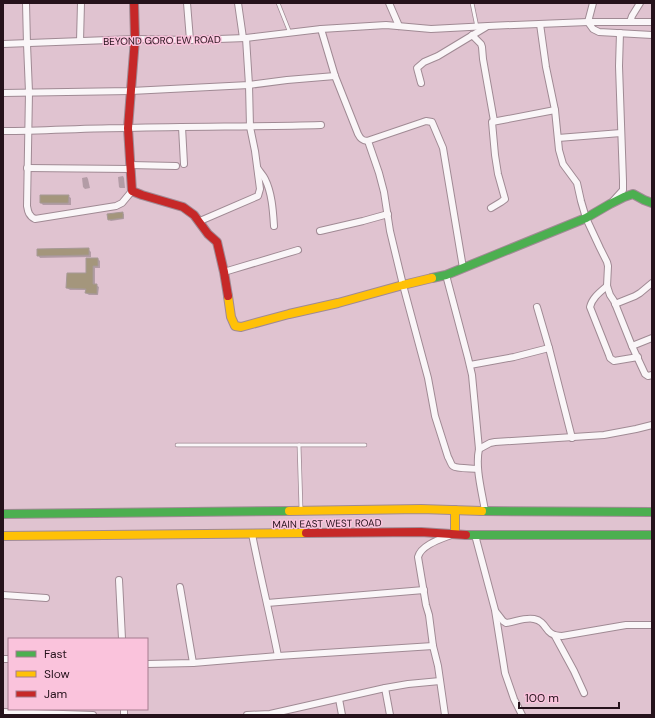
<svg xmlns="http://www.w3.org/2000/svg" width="655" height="718" font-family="'DM Sans',sans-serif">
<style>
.shadow{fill:#0003}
.building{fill:#a4967c;stroke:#a69995}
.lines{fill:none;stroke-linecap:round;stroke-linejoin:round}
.lane-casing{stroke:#a08a94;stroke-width:4.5}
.street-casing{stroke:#a08a94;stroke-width:8}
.fast-casing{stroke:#a08a94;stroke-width:10}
.slow-casing{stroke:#a08a94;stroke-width:10}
.jam-casing{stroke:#a08a94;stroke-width:10}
.lane{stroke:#faf6f8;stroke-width:3}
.street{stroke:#faf6f8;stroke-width:6}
.fast{stroke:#4caf50;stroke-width:8}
.slow{stroke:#ffc107;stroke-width:8}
.jam{stroke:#c62828;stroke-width:8}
.labels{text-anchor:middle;stroke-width:3;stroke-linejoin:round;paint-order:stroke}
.street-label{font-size:10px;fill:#25121b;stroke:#fac3dc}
</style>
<rect width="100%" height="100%" fill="#e0c3d0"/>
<g class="shadow">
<polygon points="123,176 124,178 125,188 120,188 119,187 118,177"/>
<polygon points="87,177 88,179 90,188 85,189 83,187 82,178"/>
<polygon points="68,196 71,198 71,205 43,205 41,203"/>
<polygon points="122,213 124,214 124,219 111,221 109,220"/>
<polygon points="88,249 91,252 91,257 40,258 38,255"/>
<polygon points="88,259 98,259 100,261 100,268 95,268 95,285 96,285 99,287 98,295 89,295 86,293 87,290 70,290 67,288 87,274"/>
</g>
<g class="building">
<polygon points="40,195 69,195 68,203 40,203"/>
<polygon points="123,212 123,218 108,220 107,214"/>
<polygon points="89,248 89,255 37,256 37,249"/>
<polygon points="86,258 98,258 98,266 93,266 93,284 97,284 97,294 85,293 86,289 66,288 67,273 86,273"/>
</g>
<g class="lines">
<defs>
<g id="lane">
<polyline points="278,3 290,33"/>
<polyline points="472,3 477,27"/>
<polyline points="177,445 365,445"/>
<polyline points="299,445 301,509"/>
</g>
<g id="street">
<path d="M26,3L27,44L29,92L27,206C28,212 29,216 35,219L116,206L122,203L132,191"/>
<polyline points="187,3 190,40"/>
<polyline points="238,3 243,38"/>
<polyline points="389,3 399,26"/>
<polyline points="593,3 588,22 593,29 599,32 652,35"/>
<polyline points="630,22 632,16 640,3"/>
<polyline points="540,24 546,67 555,110 559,150 563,164 577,183 581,201 586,218 600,248 607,262 608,266 607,286 610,295 614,301 632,346 645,374 648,376 652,375"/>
<path d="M321,29L335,76L358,134C361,140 364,142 370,140L426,121L432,122L443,148L463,268"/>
<polyline points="472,35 481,44 482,47 483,59 494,121"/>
<polyline points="80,41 81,3"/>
<polyline points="3,44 135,39 190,40 246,38 321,29 386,25 431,29 488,26 588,22 652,22"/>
<polyline points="421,83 417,68 424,62 438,56 486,27"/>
<polyline points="3,93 131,91 249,85 287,80 335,76"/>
<polyline points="182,127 184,164"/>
<path d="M3,131C45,131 86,128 128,128C192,126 257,127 321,125"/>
<polyline points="558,138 621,133"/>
<path d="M368,141L379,173L384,192L390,231L403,285L428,378L435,416L448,457C450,460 451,465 453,466C457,469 473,468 478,469"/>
<polyline points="130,165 176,166"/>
<polyline points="27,168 130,169"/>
<path d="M258,169C260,172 263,175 265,179C272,193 273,211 274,226"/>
<polyline points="613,201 623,190 623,181 619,66 620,33"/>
<polyline points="491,208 501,202 505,199 498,174 495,155 492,122 555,110"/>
<polyline points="200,221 258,196 260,189 255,151 250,127 249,85 246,38"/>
<polyline points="320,231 363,221 388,214"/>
<polyline points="224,272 298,250"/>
<path d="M446,275L468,358L472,375L479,449C475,468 482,492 485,511"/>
<path d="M607,286C600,292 592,298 590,307L609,355L610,358L614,361L638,357"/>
<polyline points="615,304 635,296 640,293 652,283"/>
<polyline points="537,307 549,348 572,438"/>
<polyline points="632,346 652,338"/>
<polyline points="470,365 514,357 549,348"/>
<polyline points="479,449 490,443 495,442 604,435 636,429 652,425"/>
<path d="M252,534C260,575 270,615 278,656"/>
<polyline points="475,535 495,610 505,673 514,699 522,715"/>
<polyline points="119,580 122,639"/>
<polyline points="180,587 193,663"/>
<polyline points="3,595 46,598"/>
<polyline points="267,603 424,590"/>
<path d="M496,612L503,621L506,623C515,622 525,617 534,619C549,622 543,636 562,636L626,625H652"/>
<polyline points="555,636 574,671 584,693"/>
<polyline points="3,659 9,659"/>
<polyline points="147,664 193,663 278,656 433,646"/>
<polyline points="385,688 390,715"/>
<polyline points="339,699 342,715"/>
<polyline points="124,709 124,715"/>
<polyline points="3,712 93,715"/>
<polyline points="247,715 270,714 385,688 408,684 440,681"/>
<path d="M445,715L438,666L433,646L429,615L426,605L418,557C421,545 441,539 451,535"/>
</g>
<g id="fast">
<polyline points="432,278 446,275 586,218 610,204 624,197 633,194 644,200 652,203"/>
<polyline points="482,511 652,512"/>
<polyline points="3,514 289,511"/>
<polyline points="466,535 652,535"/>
</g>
<g id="slow">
<polyline points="228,296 231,317 235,326 241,327 289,314 338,303 403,285 432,278"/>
<polyline points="455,510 455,534"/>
<polyline points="289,511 421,509 482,511"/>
<polyline points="3,536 306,533"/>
</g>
<g id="jam">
<polyline points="134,3 135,39 128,128 132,191 142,195 183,207 194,215 208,234 217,242 224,272 228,296"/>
<polyline points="306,533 421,532 466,535"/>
</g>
</defs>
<use href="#lane" class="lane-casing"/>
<use href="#street" class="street-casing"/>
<use href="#fast" class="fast-casing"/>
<use href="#slow" class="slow-casing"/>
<use href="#jam" class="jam-casing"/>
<use href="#lane" class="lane"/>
<use href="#street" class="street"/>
<use href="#fast" class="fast"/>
<use href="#slow" class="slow"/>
<use href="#jam" class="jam"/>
</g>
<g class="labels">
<g class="street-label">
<text transform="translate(162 40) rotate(-1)" y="4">BEYOND GORO EW ROAD</text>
<text transform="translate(327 523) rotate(-1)" y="4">MAIN EAST WEST ROAD</text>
</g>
</g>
<rect width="655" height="718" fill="none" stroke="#25121b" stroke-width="8"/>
<rect x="8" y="638" width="140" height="72" fill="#fac3dc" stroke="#a57c8f"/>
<rect x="16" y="651" width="20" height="6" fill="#4caf50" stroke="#a57c8f"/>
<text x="44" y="658" font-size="12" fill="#25121b">Fast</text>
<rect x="16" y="671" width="20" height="6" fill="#ffc107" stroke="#a57c8f"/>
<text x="44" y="678" font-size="12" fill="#25121b">Slow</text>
<rect x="16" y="691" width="20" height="6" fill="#c62828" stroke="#a57c8f"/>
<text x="44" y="698" font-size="12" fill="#25121b">Jam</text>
<path d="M519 702v6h100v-6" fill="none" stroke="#25121b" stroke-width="2"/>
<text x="525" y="702" font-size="12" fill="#25121b" stroke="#fac3dc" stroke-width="3" paint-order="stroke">100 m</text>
</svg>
